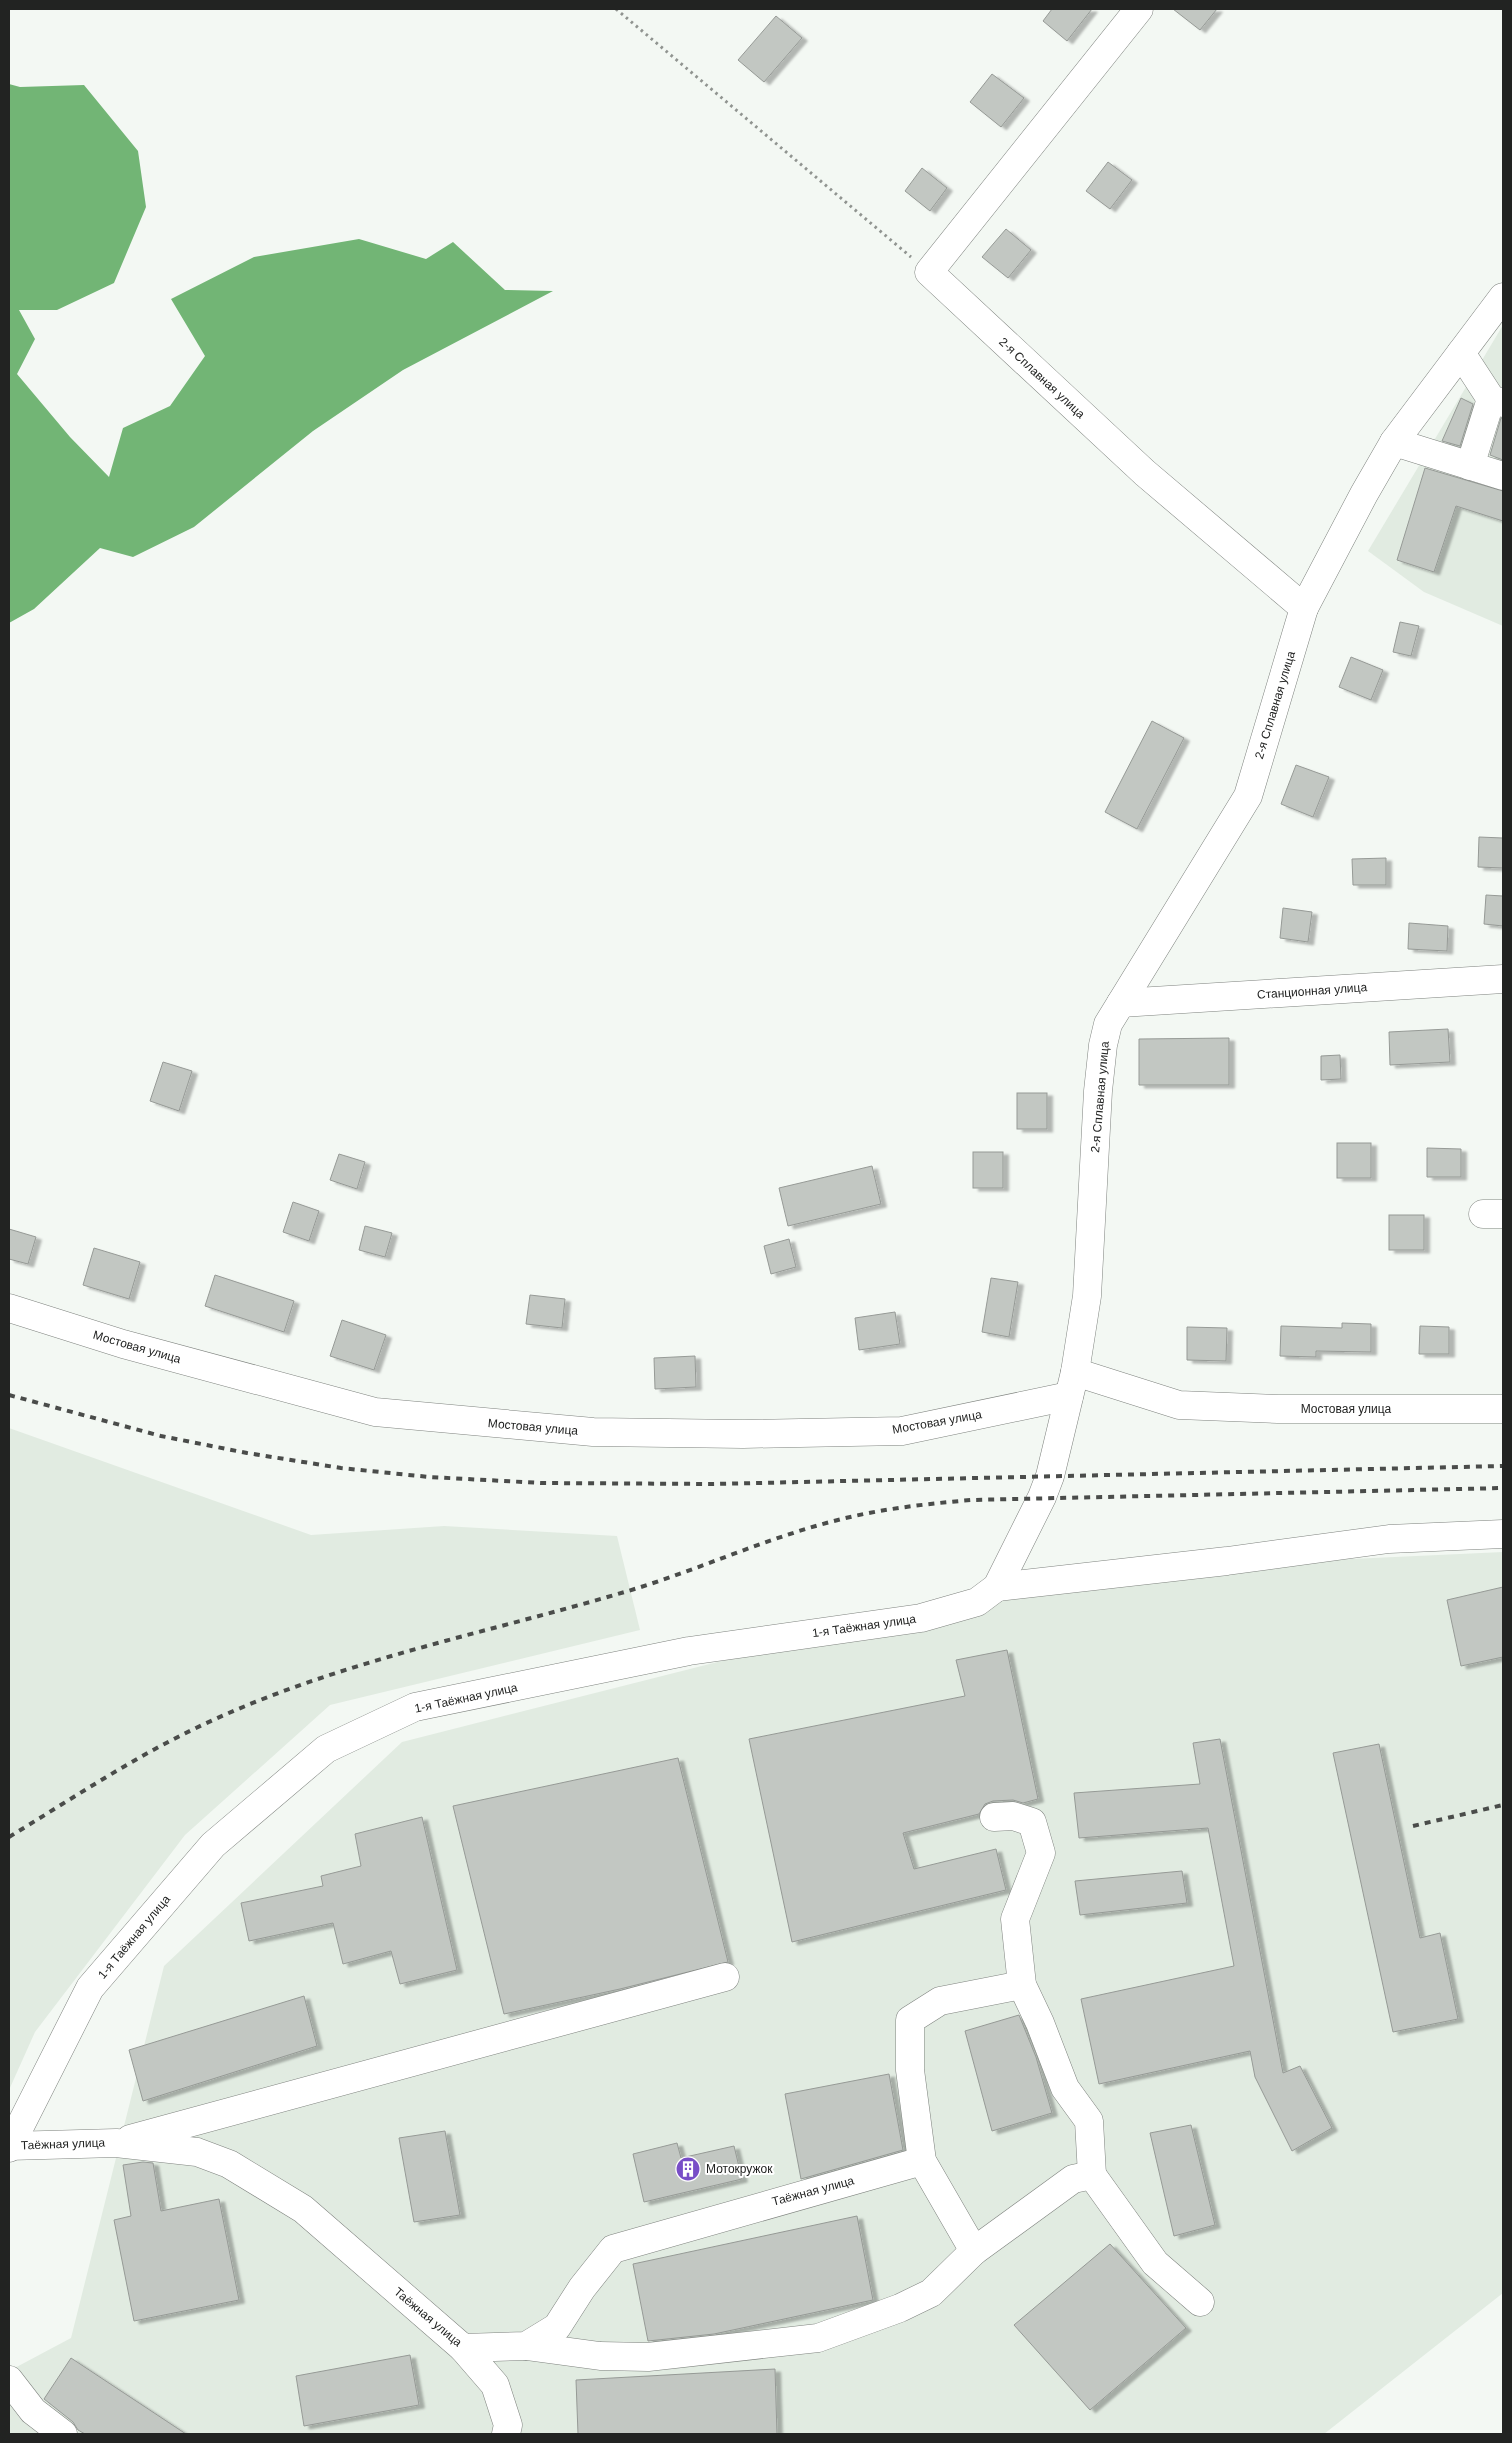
<svg xmlns="http://www.w3.org/2000/svg" width="1512" height="2443" font-family="Helvetica,sans-serif">
<style>
.built{fill:#e1ebe1}
.water{fill:#72b575}
.building{fill:#c2c7c2;stroke:#969a96;filter:url(#shadow)}
.lines{fill:none;stroke-linecap:round;stroke-linejoin:round}
.minor-casing{stroke:#7f837f;stroke-width:29}
.path{stroke:#909490;stroke-width:3;stroke-dasharray:2.5 4;stroke-linecap:butt}
.minor{stroke:#fff;stroke-width:28}
.rail{stroke:#4a4c4a;stroke-width:4;stroke-dasharray:6 6;stroke-linecap:butt}
.labels{text-anchor:middle;stroke-width:4;stroke-linejoin:round;paint-order:stroke}
.street-label{font-size:12px;fill:#222322;stroke:#fff}
.poi-label{font-size:12px;fill:#222322;stroke:#fff;text-anchor:start}
</style>
<defs>
<filter id="shadow"><feDropShadow dx="5.5" dy="3" stdDeviation="1" flood-color="#0004"/></filter>
</defs>
<rect width="100%" height="100%" fill="#f3f8f3"/>
<g class="built">
<polygon points="1503,325 1503,626 1424,592 1368,551"/>
<polygon points="9,1428 311,1535 444,1526 617,1536 640,1630 330,1705 185,1835 35,2032 9,2090"/>
<polygon points="1503,1552 1503,2293 1324,2434 9,2434 9,2371 71,2338 164,1966 402,1742 1072,1572"/>
</g>
<polygon class="water" points="9,84 20,87 84,85 138,151 146,207 114,283 57,310 19,310 35,339 17,374 70,437 109,477 123,428 170,406 205,356 171,299 254,257 359,239 426,259 453,242 505,290 553,291 403,370 313,431 194,527 133,557 100,548 34,609 9,623"/>
<g class="building">
<polygon points="1052,9 1092,9 1067,41 1043,21"/>
<polygon points="1173,9 1217,9 1200,30"/>
<polygon points="776,16 802,38 764,82 738,60"/>
<polygon points="992,74 1024,98 1001,127 970,102"/>
<polygon points="1108,162 1132,180 1110,209 1086,191"/>
<polygon points="922,168 947,188 930,211 905,191"/>
<polygon points="1006,229 1031,250 1008,278 982,257"/>
<polygon points="1461,398 1473,404 1460,446 1442,441"/>
<polygon points="1501,418 1503,418 1503,460 1490,455"/>
<polygon points="1425,468 1503,491 1503,521 1456,506 1434,572 1397,560"/>
<polygon points="1400,622 1419,626 1411,656 1393,652"/>
<polygon points="1351,657 1383,670 1371,700 1339,687"/>
<polygon points="1152,721 1184,738 1137,829 1105,812"/>
<polygon points="1296,765 1329,777 1313,817 1281,804"/>
<polygon points="1479,837 1503,838 1503,868 1478,867"/>
<polygon points="1386,858 1386,885 1353,885 1352,859"/>
<polygon points="1486,895 1503,896 1503,926 1484,924"/>
<polygon points="1283,908 1312,912 1308,942 1280,938"/>
<polygon points="1409,923 1448,926 1447,951 1408,949"/>
<polygon points="1448,1029 1450,1062 1390,1065 1389,1032"/>
<polygon points="1229,1038 1229,1085 1139,1085 1139,1039"/>
<polygon points="1340,1055 1341,1079 1321,1080 1321,1056"/>
<polygon points="163,1062 192,1071 179,1111 150,1101"/>
<rect x="1017" y="1093" width="30" height="36"/>
<rect x="1337" y="1143" width="34" height="35"/>
<polygon points="1427,1148 1461,1149 1461,1177 1427,1177"/>
<rect x="973" y="1152" width="30" height="36"/>
<polygon points="339,1154 365,1162 357,1189 330,1180"/>
<polygon points="872,1166 881,1204 788,1226 779,1188"/>
<polygon points="293,1202 319,1211 309,1241 283,1232"/>
<rect x="1389" y="1215" width="35" height="35"/>
<polygon points="365,1226 392,1233 385,1257 359,1250"/>
<polygon points="9,1229 36,1237 28,1264 9,1259"/>
<polygon points="789,1239 796,1267 771,1274 764,1246"/>
<polygon points="94,1248 140,1262 129,1299 83,1285"/>
<polygon points="215,1275 294,1301 284,1332 205,1306"/>
<polygon points="991,1278 1018,1282 1009,1337 982,1332"/>
<polygon points="530,1295 565,1299 562,1328 526,1324"/>
<polygon points="895,1312 900,1344 859,1350 855,1318"/>
<polygon points="342,1320 386,1335 374,1370 330,1356"/>
<polygon points="1342,1323 1371,1324 1371,1352 1316,1351 1316,1357 1280,1356 1281,1326 1342,1328"/>
<polygon points="1420,1326 1449,1327 1449,1354 1419,1354"/>
<polygon points="1187,1327 1227,1328 1226,1361 1187,1360"/>
<polygon points="695,1356 696,1387 655,1389 654,1358"/>
<polygon points="1503,1587 1503,1657 1461,1666 1447,1600"/>
<polygon points="1007,1650 1038,1799 1023,1803 1013,1800 993,1801 985,1804 979,1814 903,1833 914,1869 996,1849 1006,1890 792,1942 749,1739 965,1696 956,1660"/>
<polygon points="1220,1739 1283,2073 1300,2066 1332,2128 1292,2151 1255,2077 1250,2051 1099,2084 1081,1999 1234,1966 1208,1828 1079,1838 1074,1793 1200,1784 1193,1743"/>
<polygon points="1379,1744 1420,1938 1440,1933 1458,2019 1393,2032 1333,1753"/>
<polygon points="678,1758 728,1962 620,1989 504,2014 453,1806"/>
<polygon points="422,1817 457,1970 400,1984 391,1951 343,1964 333,1923 249,1941 241,1903 323,1886 321,1876 361,1866 355,1834"/>
<polygon points="1182,1871 1187,1903 1080,1915 1075,1881"/>
<polygon points="304,1996 317,2046 143,2101 129,2050"/>
<polygon points="1019,2015 1036,2057 1052,2113 992,2131 965,2031"/>
<polygon points="889,2074 903,2150 801,2179 785,2094"/>
<polygon points="1191,2125 1215,2225 1174,2236 1150,2133"/>
<polygon points="445,2131 460,2215 414,2222 399,2138"/>
<polygon points="677,2143 681,2158 734,2146 742,2179 644,2202 633,2154"/>
<polygon points="143,2162 153,2163 161,2211 219,2199 239,2300 134,2321 114,2220 131,2216 123,2165"/>
<polygon points="857,2216 873,2300 714,2334 648,2341 633,2264"/>
<polygon points="1110,2244 1186,2328 1090,2410 1014,2325"/>
<polygon points="410,2355 419,2405 304,2426 296,2376"/>
<polygon points="71,2358 186,2434 85,2434 78,2430 73,2422 44,2399"/>
<polygon points="775,2369 777,2434 578,2434 576,2380"/>
</g>
<g class="lines">
<defs>
<g id="minor">
<polyline points="1139,9 929,272 1145,473 1304,608"/>
<polyline points="1461,353 1491,399 1503,403"/>
<polyline points="1394,442 1503,476"/>
<polyline points="1470,466 1491,399"/>
<polyline points="1121,1003 1503,979"/>
<polyline points="1483,1214 1503,1214"/>
<polyline points="9,1308 123,1344 375,1412 593,1432 743,1434 902,1431 1069,1396"/>
<polyline points="1075,1372 1179,1405 1278,1409 1503,1409"/>
<polyline points="997,1587 1227,1561 1389,1539 1503,1534"/>
<polyline points="994,1817 1013,1816 1032,1822 1041,1853 1015,1919 1022,1985 1040,2023 1065,2088 1089,2121 1092,2175"/>
<polyline points="130,2139 725,1977"/>
<polyline points="9,2146 116,2143 197,2152 229,2164 303,2209 463,2348 526,2346 557,2327 582,2288 613,2249 922,2161"/>
<polyline points="9,2148 90,1988 213,1845 326,1749 415,1707 689,1651 921,1618 977,1602 997,1587 1042,1497 1050,1476 1075,1372 1087,1296 1098,1091 1103,1045 1108,1024 1248,796 1304,608 1364,494 1394,442 1503,297"/>
<polyline points="974,2251 922,2161 910,2070 910,2020 940,2001 1022,1985"/>
<polyline points="526,2346 600,2356 648,2357 818,2338 900,2308 931,2293 974,2251 1073,2179 1092,2175 1155,2263 1200,2302"/>
<polyline points="463,2348 495,2385 508,2425 506,2434"/>
<polyline points="9,2380 33,2411 63,2434"/>
</g>
</defs>
<use href="#minor" class="minor-casing"/>
<polyline class="path" points="616,9 911,257"/>
<use href="#minor" class="minor"/>
<g class="rail">
<polyline points="9,1395 161,1436 247,1453 341,1468 429,1477 542,1483 714,1484 1503,1466"/>
<polyline points="1413,1826 1503,1805"/>
<path d="M9,1837C70,1800 131,1759 196,1728C333,1662 484,1634 628,1591C698,1570 764,1539 834,1521C879,1509 925,1504 971,1500L1503,1488"/>
</g>
</g>
<defs>
<symbol id="building-disc" viewBox="-11 -11 22 22"><circle r="9.5" fill="#784ec7" stroke="#fff"/><path d="M-4-6H4V6H1V3H-1V6H-4ZM-2.5-4.3h1.7v1.8h-1.7ZM.8-4.3h1.7v1.8H.8ZM-2.5-1h1.7V.8h-1.7ZM.8-1h1.7V.8H.8Z" fill="#fff"/></symbol>
</defs>
<g fill-rule="evenodd">
<use href="#building-disc" x="674" y="2155" width="28" height="28"/>
</g>
<g class="labels">
<g class="street-label">
<text transform="translate(1042 378) rotate(43)" y="4">2-я Сплавная улица</text>
<text transform="translate(1275 705) rotate(-73)" y="4">2-я Сплавная улица</text>
<text transform="translate(1312 991) rotate(-4)" y="4">Станционная улица</text>
<text transform="translate(1100 1097) rotate(-85)" y="4">2-я Сплавная улица</text>
<text transform="translate(137 1347) rotate(16)" y="4">Мостовая улица</text>
<text x="1346" y="1413">Мостовая улица</text>
<text transform="translate(937 1422) rotate(-10)" y="4">Мостовая улица</text>
<text transform="translate(533 1427) rotate(5)" y="4">Мостовая улица</text>
<text transform="translate(864 1626) rotate(-8)" y="4">1-я Таёжная улица</text>
<text transform="translate(466 1698) rotate(-12)" y="4">1-я Таёжная улица</text>
<text transform="translate(134 1937) rotate(-50)" y="4">1-я Таёжная улица</text>
<text transform="translate(63 2144) rotate(-2)" y="4">Таёжная улица</text>
<text transform="translate(813 2191) rotate(-15)" y="4">Таёжная улица</text>
<text transform="translate(428 2317) rotate(40)" y="4">Таёжная улица</text>
</g>
<g class="poi-label">
<text x="706" y="2173">Мотокружок</text>
</g>
</g>
<rect width="1512" height="2443" fill="none" stroke="#222322" stroke-width="20"/>
</svg>
